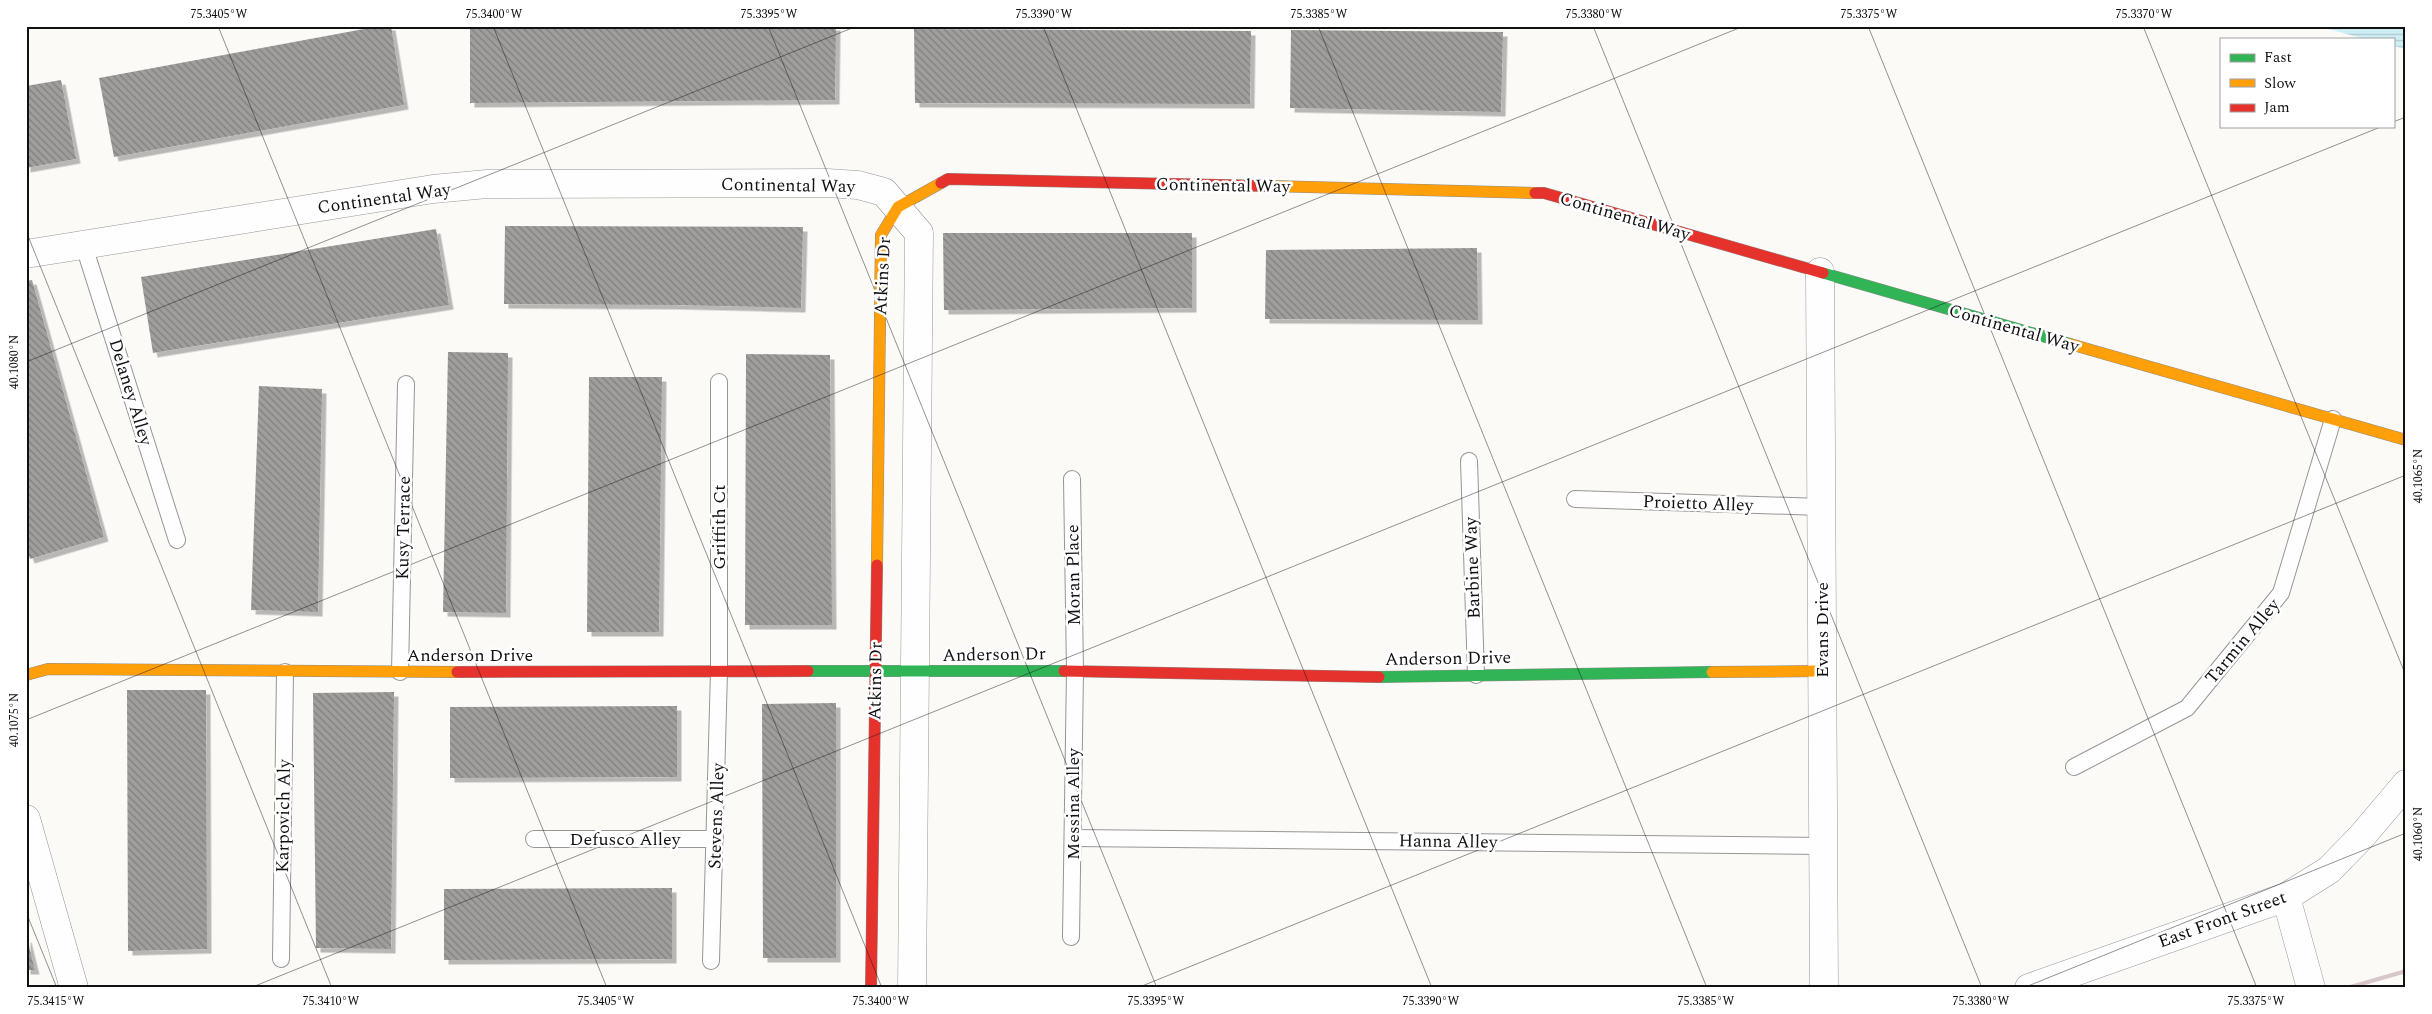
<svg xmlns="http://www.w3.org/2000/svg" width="2432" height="1014" font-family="Spectral,serif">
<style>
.water{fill:url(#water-rules)}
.building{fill:url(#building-back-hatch);filter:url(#shadow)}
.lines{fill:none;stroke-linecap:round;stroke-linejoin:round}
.lane-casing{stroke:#979695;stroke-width:18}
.street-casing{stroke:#979695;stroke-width:29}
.fast-casing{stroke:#8d8d8b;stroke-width:12}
.slow-casing{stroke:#8d8d8b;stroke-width:12}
.jam-casing{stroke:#8d8d8b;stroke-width:12}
.lane{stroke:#fffefe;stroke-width:16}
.street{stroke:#fffefe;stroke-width:28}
.fast{stroke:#30b455;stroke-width:11}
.slow{stroke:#ff9f0a;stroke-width:11}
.jam{stroke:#e5322d;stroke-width:11}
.rail{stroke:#d7c7ca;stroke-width:4}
.ticks{fill:none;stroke:#111;stroke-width:1;stroke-opacity:0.45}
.labels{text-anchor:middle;stroke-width:5;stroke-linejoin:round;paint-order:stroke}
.street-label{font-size:18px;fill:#111;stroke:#fff}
.neatline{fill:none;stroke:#111;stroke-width:2}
.ticks-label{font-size:12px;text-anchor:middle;fill:#111}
</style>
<defs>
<pattern id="water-rules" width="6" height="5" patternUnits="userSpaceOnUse" patternTransform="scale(1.25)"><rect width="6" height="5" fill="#ceedf5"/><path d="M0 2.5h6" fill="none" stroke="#b0cad1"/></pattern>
<pattern id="building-back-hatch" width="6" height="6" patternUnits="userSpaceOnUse" patternTransform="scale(1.25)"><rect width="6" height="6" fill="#a09e9c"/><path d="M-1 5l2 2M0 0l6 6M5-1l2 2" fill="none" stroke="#817f7e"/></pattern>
<filter id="shadow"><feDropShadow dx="4.5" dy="4.5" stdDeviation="0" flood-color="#0004"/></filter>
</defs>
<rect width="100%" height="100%" fill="#fcfaf7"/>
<polygon class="water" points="2317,26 2406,26 2406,49 2393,46 2393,39 2365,39"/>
<g class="building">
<polygon points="380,26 391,26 404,105 114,157 99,78"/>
<polygon points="653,26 836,26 835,100 470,103 470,28"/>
<polygon points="914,29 1251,31 1250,104 915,103"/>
<polygon points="1291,30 1503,32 1501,112 1290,108"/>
<polygon points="61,80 76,159 26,168 26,86"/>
<polygon points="505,226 803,227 801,308 676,305 504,304"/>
<polygon points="436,229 449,305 153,353 141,277"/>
<polygon points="943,233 1192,233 1192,308 944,310"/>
<polygon points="1477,248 1478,320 1265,319 1266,250"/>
<polygon points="32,280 104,537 30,559 26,547 26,281"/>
<polygon points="448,352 508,353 506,613 443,612"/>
<polygon points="746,354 830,355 832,625 745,625"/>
<polygon points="589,377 662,377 659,632 587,632"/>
<polygon points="259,386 322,389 318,612 251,610"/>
<polygon points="127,690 206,690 207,949 128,951"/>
<polygon points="394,692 391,949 316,948 313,693"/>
<polygon points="836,703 836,958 763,958 762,704"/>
<polygon points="677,706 677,777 450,778 450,707"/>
<polygon points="672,888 672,959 444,960 444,889"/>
<polygon points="26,938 27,938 35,970 26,970"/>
</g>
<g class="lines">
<defs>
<g id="lane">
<polyline points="84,246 177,540"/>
<polyline points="1469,461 1476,675"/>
<polyline points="1575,499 1821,507"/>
<polyline points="400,672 406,384"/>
<polyline points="2074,767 2187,708 2281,593 2333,419"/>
<polyline points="1073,838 1823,846"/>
<polyline points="534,839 715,839"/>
<polyline points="1071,937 1075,671 1072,479"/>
<polyline points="281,959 285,672"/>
<polyline points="711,961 719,671 719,382"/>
</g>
<g id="street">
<polyline points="26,254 433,189 487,184 827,183 858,185 884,192 919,233 912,988"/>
<polyline points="1820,272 1824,988"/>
<polyline points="26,819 74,988"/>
<polyline points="2286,897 2311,988"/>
<polyline points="2029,988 2286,897 2329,870 2362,836 2406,784"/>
</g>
<g id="fast">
<polyline points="1823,273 2070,344"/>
<polyline points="808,671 1064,671"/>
<polyline points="1379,677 1712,672"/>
</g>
<g id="slow">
<polyline points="1267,186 1535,193"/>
<polyline points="2070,344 2406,440"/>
<polyline points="877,565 881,235 898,207 941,183"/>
<polyline points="1712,672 1822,671"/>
<polyline points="26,675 48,669 457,672"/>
</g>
<g id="jam">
<polyline points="941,183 948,179 1267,186"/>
<polyline points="1535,193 1544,193 1823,273"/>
<polyline points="1064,671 1379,677"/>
<polyline points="457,672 808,671"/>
<polyline points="871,988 877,565"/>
</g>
</defs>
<use href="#lane" class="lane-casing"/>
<use href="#street" class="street-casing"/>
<use href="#fast" class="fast-casing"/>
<use href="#slow" class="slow-casing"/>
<use href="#jam" class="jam-casing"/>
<use href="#lane" class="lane"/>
<use href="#street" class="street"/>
<use href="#fast" class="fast"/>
<use href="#slow" class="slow"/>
<use href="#jam" class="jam"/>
<polyline class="rail" points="2347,988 2406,971"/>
</g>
<path class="ticks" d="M218,26L607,988M493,26L882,988M768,26L1157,988M1043,26L1432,988M1318,26L1707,988M1593,26L1982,988M1868,26L2257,988M2143,26L2406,676M2393,122L2406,117M26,231L332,988M26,362L857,26M26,720L1744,26M26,912L57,988M250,988L2383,126M1137,988L2406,475M2023,988L2406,833"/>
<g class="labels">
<g class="street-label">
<text transform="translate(788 185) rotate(1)" y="6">Continental Way</text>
<text transform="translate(1223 185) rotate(1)" y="6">Continental Way</text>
<text transform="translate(384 198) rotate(-8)" y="6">Continental Way</text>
<text transform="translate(1625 216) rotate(16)" y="6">Continental Way</text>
<text transform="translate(882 276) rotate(-87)" y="6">Atkins Dr</text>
<text transform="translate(2014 328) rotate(16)" y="6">Continental Way</text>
<text transform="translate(131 392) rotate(73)" y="6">Delaney Alley</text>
<text transform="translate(1698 503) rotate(2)" y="6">Proietto Alley</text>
<text transform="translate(719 527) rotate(-90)" y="6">Griffith Ct</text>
<text transform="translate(403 528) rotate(-89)" y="6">Kusy Terrace</text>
<text transform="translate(1472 568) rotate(-92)" y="6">Barbine Way</text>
<text transform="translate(1073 575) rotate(-91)" y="6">Moran Place</text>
<text transform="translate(1822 630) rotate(-90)" y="6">Evans Drive</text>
<text transform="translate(2242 641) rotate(-50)" y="6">Tarmin Alley</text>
<text transform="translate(994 654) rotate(-1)" y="6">Anderson Dr</text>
<text x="470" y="661">Anderson Drive</text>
<text transform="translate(1448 658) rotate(-1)" y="6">Anderson Drive</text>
<text transform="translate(875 681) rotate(-89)" y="6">Atkins Dr</text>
<text transform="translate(1073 804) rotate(-90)" y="6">Messina Alley</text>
<text transform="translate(283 816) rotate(-89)" y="6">Karpovich Aly</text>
<text transform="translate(716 816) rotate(-88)" y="6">Stevens Alley</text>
<text x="625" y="845">Defusco Alley</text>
<text transform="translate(1448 841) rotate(1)" y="6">Hanna Alley</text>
<text transform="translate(2222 919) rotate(-20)" y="6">East Front Street</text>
</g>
</g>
<rect width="2432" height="1014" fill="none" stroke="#ffffff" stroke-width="55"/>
<rect x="2220" y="38" width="175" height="90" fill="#ffffff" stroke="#a0a0a0"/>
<rect x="2230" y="54" width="25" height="8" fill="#30b455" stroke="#a0a0a0"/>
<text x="2264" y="62" font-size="15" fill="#111111">Fast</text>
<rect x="2230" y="79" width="25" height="8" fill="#ff9f0a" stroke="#a0a0a0"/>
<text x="2264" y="88" font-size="15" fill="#111111">Slow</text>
<rect x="2230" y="104" width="25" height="8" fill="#e5322d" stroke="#a0a0a0"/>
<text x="2264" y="112" font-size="15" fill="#111111">Jam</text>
<rect x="28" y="28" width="2376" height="958" class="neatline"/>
<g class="ticks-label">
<text x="219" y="18">75.3405°W</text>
<text x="494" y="18">75.3400°W</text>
<text x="769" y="18">75.3395°W</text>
<text x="1044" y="18">75.3390°W</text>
<text x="1319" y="18">75.3385°W</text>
<text x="1594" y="18">75.3380°W</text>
<text x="1869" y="18">75.3375°W</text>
<text x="2144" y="18">75.3370°W</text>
<text transform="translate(14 362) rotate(-90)" y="4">40.1080°N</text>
<text transform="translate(2418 476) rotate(-90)" y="4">40.1065°N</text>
<text transform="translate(14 720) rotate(-90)" y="4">40.1075°N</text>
<text transform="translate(2418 834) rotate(-90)" y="4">40.1060°N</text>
<text x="56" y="1005">75.3415°W</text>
<text x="331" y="1005">75.3410°W</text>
<text x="606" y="1005">75.3405°W</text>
<text x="881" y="1005">75.3400°W</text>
<text x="1156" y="1005">75.3395°W</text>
<text x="1431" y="1005">75.3390°W</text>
<text x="1706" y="1005">75.3385°W</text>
<text x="1981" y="1005">75.3380°W</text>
<text x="2256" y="1005">75.3375°W</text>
</g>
</svg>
